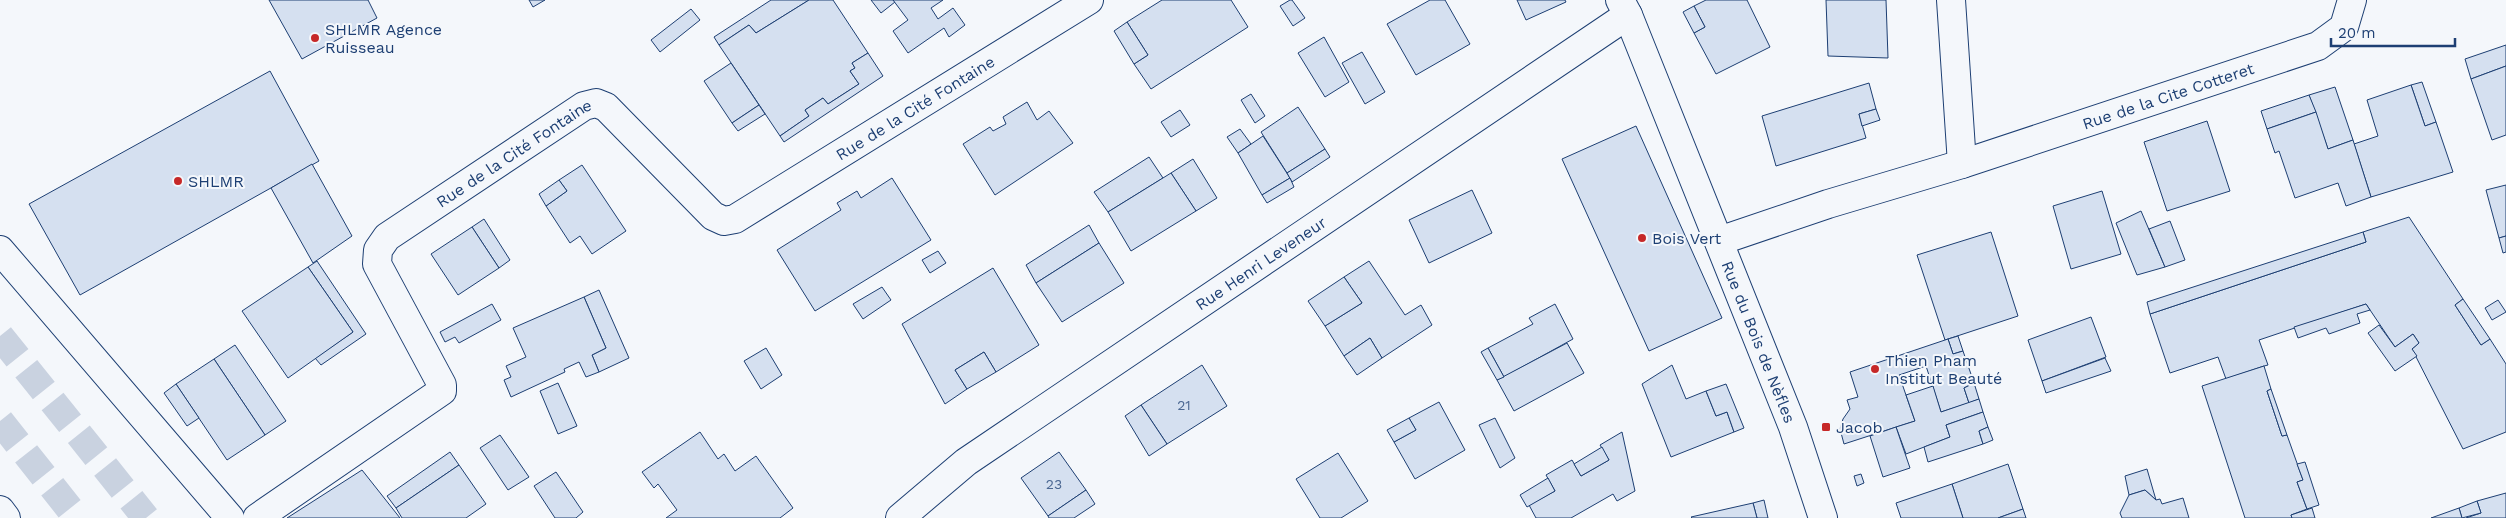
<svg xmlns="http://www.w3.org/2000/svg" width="2506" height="518" font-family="'Work Sans',sans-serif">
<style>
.building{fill:#d5e0f0;stroke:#1d3f73}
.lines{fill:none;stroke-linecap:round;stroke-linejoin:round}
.primary-tunnel{stroke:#c9d2e0;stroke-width:28;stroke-dasharray:28 14;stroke-linecap:butt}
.street-casing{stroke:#1d3f73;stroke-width:30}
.secondary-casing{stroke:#1d3f73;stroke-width:30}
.street{stroke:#f4f7fb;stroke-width:28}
.secondary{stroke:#f4f7fb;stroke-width:28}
.poi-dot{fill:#c62828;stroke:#f4f7fb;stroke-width:2}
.labels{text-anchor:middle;stroke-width:4;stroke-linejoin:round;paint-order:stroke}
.number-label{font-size:14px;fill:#4b6792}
.poi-label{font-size:16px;fill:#1d3f73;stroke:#f4f7fb;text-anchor:start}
.street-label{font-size:16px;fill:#1d3f73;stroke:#f4f7fb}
</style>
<rect width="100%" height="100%" fill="#f4f7fb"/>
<g class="building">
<polygon points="269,0 368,0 377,18 302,59"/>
<polygon points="529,0 545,0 533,7"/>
<polygon points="771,0 809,0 756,33 749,25 719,45 714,37"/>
<polygon points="809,0 833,0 868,53 852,63 855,68 850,71 859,84 828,104 823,98 805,110 809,116 780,136 719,45 749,25 756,33"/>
<polygon points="871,0 893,0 895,2 881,13"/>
<polygon points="893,0 943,0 931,8 938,19 953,8 965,25 949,37 944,28 908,53 893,31 908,20"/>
<polygon points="1162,0 1231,0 1248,27 1151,89 1134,64 1148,55 1127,22"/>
<polygon points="1290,0 1292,0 1305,18 1293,26 1280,6"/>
<polygon points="1430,0 1445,0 1470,44 1416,75 1387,24"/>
<polygon points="1517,0 1565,0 1566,2 1526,20"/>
<polygon points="1706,0 1747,0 1770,47 1716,74 1694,33 1705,27 1694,6"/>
<polygon points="1826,0 1886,0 1888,58 1828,56"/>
<polygon points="1694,6 1705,27 1694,33 1683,12"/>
<polygon points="691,9 700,20 660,52 651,40"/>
<polygon points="1127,22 1148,55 1134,64 1114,31"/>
<polygon points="1324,37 1349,82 1325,97 1298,53"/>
<polygon points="2506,45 2506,66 2471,79 2465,59"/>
<polygon points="1362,52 1385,92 1365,104 1342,63"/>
<polygon points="868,53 883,76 784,142 780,136 809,116 805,110 823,98 828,104 859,84 850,71 855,68 852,63"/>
<polygon points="731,63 759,105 732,123 704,81"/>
<polygon points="2506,66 2506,135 2492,140 2471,79"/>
<polygon points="270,71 319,161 80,295 29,204"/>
<polygon points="2422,82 2436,122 2425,126 2411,85"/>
<polygon points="1869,83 1876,109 1859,114 1866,138 1776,166 1762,116"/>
<polygon points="2411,85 2425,126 2436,122 2453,172 2371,197 2354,144 2378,136 2367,100"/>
<polygon points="2335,87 2353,140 2328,149 2309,95"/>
<polygon points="1251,94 1265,116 1255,123 1241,100"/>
<polygon points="2309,95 2316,112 2267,129 2261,111"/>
<polygon points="1027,102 1037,120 1049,111 1073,143 995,195 963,144 990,127 993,131 1006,124 1003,117"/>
<polygon points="759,105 765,114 738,131 732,123"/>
<polygon points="1298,107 1325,149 1287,173 1261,132"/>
<polygon points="1876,109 1880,120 1862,126 1859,114"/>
<polygon points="1180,110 1190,125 1171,137 1161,122"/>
<polygon points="2316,112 2328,149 2353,140 2371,197 2346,206 2338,183 2295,198 2279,151 2275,153 2267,129"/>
<polygon points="2207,121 2230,191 2167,211 2144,142"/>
<polygon points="1636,126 1722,318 1649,351 1562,159"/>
<polygon points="1240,129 1251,144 1238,153 1227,137"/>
<polygon points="1263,136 1290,178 1262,195 1238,153"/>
<polygon points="1325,149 1330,157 1292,182 1287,173"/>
<polygon points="1149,157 1163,178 1108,212 1094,192"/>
<polygon points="1193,159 1217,198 1196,211 1171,173"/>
<polygon points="312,164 352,236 313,263 271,188"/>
<polygon points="582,165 626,231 592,254 580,236 570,243 546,206 567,191 559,180"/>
<polygon points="1171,173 1196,211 1131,251 1108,212"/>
<polygon points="892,178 931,240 815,311 777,250 841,210 837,203 857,191 861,198"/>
<polygon points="1290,178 1294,187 1267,203 1262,195"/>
<polygon points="559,180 567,191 546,206 539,194"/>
<polygon points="2506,185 2506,236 2499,238 2486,190"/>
<polygon points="1472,190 1492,233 1429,263 1409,220"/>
<polygon points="2102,191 2121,254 2071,269 2053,206"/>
<polygon points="2141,211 2165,267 2137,275 2116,223"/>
<polygon points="2409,217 2463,299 2455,305 2481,345 2490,339 2506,364 2506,432 2463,449 2412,349 2419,343 2413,334 2395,347 2366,304 2259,340 2268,365 2264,366 2226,379 2218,357 2170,373 2150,314 2366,242 2363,232"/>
<polygon points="484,219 510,260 499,268 472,227"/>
<polygon points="2170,221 2185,260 2165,267 2149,229"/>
<polygon points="1089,225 1099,243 1036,283 1026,265"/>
<polygon points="472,227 499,268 458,295 431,254"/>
<polygon points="1991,232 2018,316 1945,340 1917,255"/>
<polygon points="2363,232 2366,242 2150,314 2147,302"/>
<polygon points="2506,236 2506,252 2503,253 2499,238"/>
<polygon points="1099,243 1124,283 1062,322 1036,283"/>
<polygon points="938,251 946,263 930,273 922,260"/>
<polygon points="317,261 366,334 321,365 315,358 353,332 308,267"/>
<polygon points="1369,261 1405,315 1421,305 1432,325 1382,358 1370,338 1344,356 1325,326 1362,303 1344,277"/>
<polygon points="308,267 353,332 288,378 242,311"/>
<polygon points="993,268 1039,345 996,372 984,352 955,370 967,389 945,404 902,324"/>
<polygon points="1344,277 1362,303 1325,326 1308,301"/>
<polygon points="882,287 891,300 863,319 853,304"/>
<polygon points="599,290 629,358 599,372 592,355 606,348 584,297"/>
<polygon points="584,297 606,348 592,355 599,372 586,377 579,362 564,369 565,372 511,397 504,380 511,377 506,366 526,357 513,328"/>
<polygon points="2463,299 2490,339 2481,345 2455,305"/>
<polygon points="2498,300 2506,312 2492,320 2485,308"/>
<polygon points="492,304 501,320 459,343 455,337 445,342 440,332"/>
<polygon points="1555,304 1573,339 1504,377 1488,348 1533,324 1529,318"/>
<polygon points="2366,304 2370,310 2357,314 2360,323 2329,334 2326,328 2298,338 2294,327"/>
<polygon points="2091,317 2106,357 2042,381 2028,340"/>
<polygon points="2379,325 2395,347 2413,334 2419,343 2412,349 2417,356 2395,371 2368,333"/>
<polygon points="1958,336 1963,351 1953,354 1948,339"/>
<polygon points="1370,338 1382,358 1357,375 1344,356"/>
<polygon points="1948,339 1953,354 1963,351 1974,383 1964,388 1969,403 1941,412 1926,366 1899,375 1915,421 1844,444 1840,429 1843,419 1850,409 1847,400 1858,397 1850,372"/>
<polygon points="1567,343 1584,373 1514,411 1497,380"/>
<polygon points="235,345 286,421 265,435 214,359"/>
<polygon points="766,348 782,375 761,389 744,361"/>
<polygon points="1488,348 1504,377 1497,380 1481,352"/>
<polygon points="984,352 996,372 967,389 955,370"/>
<polygon points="2105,358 2111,371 2046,393 2042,381"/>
<polygon points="214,359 265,435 227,460 176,384"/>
<polygon points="1202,365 1227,406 1167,444 1141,405"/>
<polygon points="1672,365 1686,399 1706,391 1716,416 1727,412 1734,432 1671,457 1642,384"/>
<polygon points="2264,366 2271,389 2267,391 2282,436 2287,435 2303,480 2297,482 2307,509 2291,515 2292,518 2245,518 2202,386"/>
<polygon points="558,383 577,426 558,434 540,391"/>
<polygon points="1974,383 1979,399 1969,403 1964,388"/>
<polygon points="176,384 199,418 187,426 164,393"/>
<polygon points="1726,384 1744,428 1734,432 1727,412 1716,416 1706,391"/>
<polygon points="1933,386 1941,412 1979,399 1983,412 1946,425 1950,437 1906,454 1896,427 1915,421 1906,395"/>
<polygon points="2271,389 2287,435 2282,436 2267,391"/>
<polygon points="1439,402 1465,450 1415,479 1394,442 1416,430 1409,418"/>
<polygon points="1141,405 1167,444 1149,456 1125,416"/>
<polygon points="1983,412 1988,427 1979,431 1983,444 1928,462 1924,447 1950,437 1946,425"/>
<polygon points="1409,418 1416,430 1394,442 1387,430"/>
<polygon points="1495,418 1515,458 1500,468 1479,425"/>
<polygon points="1896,427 1910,468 1883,477 1870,436"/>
<polygon points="1988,427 1993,440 1983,444 1979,431"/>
<polygon points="700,432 718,459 724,454 735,471 756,456 793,508 780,518 666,518 677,510 658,484 654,488 642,472"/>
<polygon points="1622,432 1635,491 1617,501 1613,494 1571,518 1536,518 1529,505 1555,491 1546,475 1572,460 1581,476 1609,460 1600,445"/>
<polygon points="500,435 529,477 508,490 480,448"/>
<polygon points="1602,447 1609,460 1581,476 1574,464"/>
<polygon points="450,452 459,465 396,508 387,496"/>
<polygon points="1059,452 1086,490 1048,516 1021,478"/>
<polygon points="1338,453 1368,501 1341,518 1320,518 1296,479"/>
<polygon points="2305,462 2319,505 2307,509 2297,482 2303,480 2297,464"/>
<polygon points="2008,464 2023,509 1998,518 1963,518 1952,484"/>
<polygon points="459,465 486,504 466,518 402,518 396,508"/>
<polygon points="2147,469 2156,500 2145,490 2129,495 2125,476"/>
<polygon points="362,470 400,518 287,518"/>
<polygon points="556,472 583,512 576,518 555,518 534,486"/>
<polygon points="1861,474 1864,483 1857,486 1854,476"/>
<polygon points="1548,478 1555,491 1527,507 1520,495"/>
<polygon points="1952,484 1963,518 1901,518 1896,503"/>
<polygon points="1086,490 1095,504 1074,518 1049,518 1048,516"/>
<polygon points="2145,490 2156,500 2160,499 2162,504 2183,498 2189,518 2122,518 2120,513 2129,495"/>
<polygon points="2506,493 2506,518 2466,518 2481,513 2477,501"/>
<polygon points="1764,500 1768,518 1757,518 1753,503"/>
<polygon points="2477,501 2481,513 2462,518 2459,508"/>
<polygon points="1753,503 1757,518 1692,518 1691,517"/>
<polygon points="2312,508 2315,518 2292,518 2291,515"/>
<polygon points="2459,508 2462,518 2431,518"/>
<polygon points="2023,509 2026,518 1998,518"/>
</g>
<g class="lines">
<g class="primary-tunnel">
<polyline points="0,336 146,518"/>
<polyline points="0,421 77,518"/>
</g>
<defs>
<g id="street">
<polyline points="1951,0 1962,164"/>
<path id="s1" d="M1719,241L1828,204L1962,164L2318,46L2344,27L2352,0"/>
<polyline points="0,250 230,518"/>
<polyline points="0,510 6,518"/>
<path id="s2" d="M257,518L442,391V385L377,264L378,250L387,237L584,106L596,103L606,107L713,216L724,221L735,219L1089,0"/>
<path id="s3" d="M900,518L966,462L1628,15"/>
</g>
<g id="secondary">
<path id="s4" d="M1620,0L1628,15L1793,427L1823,518"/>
</g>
</defs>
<use href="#street" class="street-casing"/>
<use href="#secondary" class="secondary-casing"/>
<use href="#street" class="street"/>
<use href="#secondary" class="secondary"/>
</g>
<g class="poi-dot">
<circle cx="315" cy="38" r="5"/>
<circle cx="178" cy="181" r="5"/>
<circle cx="1642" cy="238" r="5"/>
<circle cx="1875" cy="369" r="5"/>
<rect x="1821" y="422" width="10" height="10" rx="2.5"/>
</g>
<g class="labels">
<g class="number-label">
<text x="1184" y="410">21</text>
<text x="1054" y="489">23</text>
</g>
<g class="poi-label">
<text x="325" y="35">SHLMR Agence<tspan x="325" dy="18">Ruisseau</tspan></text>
<text x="188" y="187">SHLMR</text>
<text x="1652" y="244">Bois Vert</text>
<text x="1885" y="366">Thien Pham<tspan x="1885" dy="18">Institut Beauté</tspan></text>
<text x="1836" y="433">Jacob</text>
</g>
<g class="street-label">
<text dy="6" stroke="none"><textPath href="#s1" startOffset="472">Rue de la Cite Cotteret</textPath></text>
<text dy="6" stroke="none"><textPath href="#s2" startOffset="1045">Rue de la Cité Fontaine</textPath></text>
<text dy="6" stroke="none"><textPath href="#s2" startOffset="550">Rue de la Cité Fontaine</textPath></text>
<text dy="6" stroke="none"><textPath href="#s3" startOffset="442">Rue Henri Leveneur</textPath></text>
<text dy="6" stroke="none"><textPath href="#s4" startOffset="369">Rue du Bois de Nèfles</textPath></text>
</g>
</g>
<path d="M2331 38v8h124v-8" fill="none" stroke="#1d3f73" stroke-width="2.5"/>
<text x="2338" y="38" font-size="15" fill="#1d3f73" stroke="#f4f7fb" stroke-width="4" paint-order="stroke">20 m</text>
</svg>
